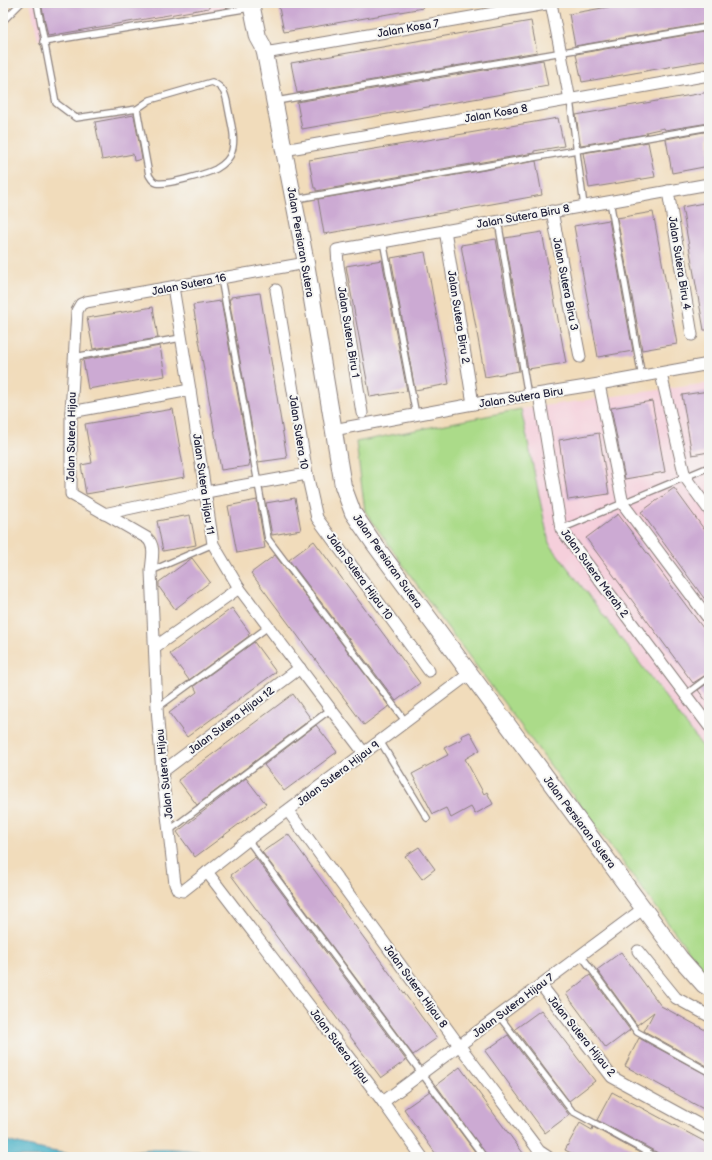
<svg xmlns="http://www.w3.org/2000/svg" width="712" height="1160" font-family="'Balsamiq Sans',sans-serif">
<style>
.built{fill:#f5cfdb}
.green{fill:#abdb89;stroke:#667e62}
.water{fill:#48b1c6;stroke:#356a80}
.building{fill:#ccaad3}
.lines{fill:none;stroke-linecap:round;stroke-linejoin:round}
.lane-casing{stroke:#8a7f7b;stroke-width:8}
.street-casing{stroke:#8a7f7b;stroke-width:13}
.secondary-casing{stroke:#8a7f7b;stroke-width:18}
.lane{stroke:#fff;stroke-width:5.5}
.street{stroke:#fff;stroke-width:11}
.secondary{stroke:#fff;stroke-width:16}
.labels{text-anchor:middle;stroke-width:4;stroke-linejoin:round;paint-order:stroke}
.street-label{font-size:11px;fill:#22223b;stroke:#f6f6f2}
</style>
<rect width="100%" height="100%" fill="#f6f6f2"/>
<filter id="ink" filterUnits="userSpaceOnUse"><feTurbulence type="fractalNoise" baseFrequency=".025" numOctaves="2"/><feDisplacementMap in="SourceGraphic" scale="8" xChannelSelector="R" yChannelSelector="G"/><feConvolveMatrix kernelMatrix="1 2 1 2 8 2 1 2 1" color-interpolation-filters="sRGB"/></filter>
<filter id="wash" filterUnits="userSpaceOnUse"><feTurbulence type="fractalNoise" baseFrequency=".012" numOctaves="4" result="noise"/><feDisplacementMap in="SourceGraphic" scale="16" xChannelSelector="R" yChannelSelector="G"/><feGaussianBlur stdDeviation="0.9" result="paint"/><feColorMatrix in="noise" values="0 0 0 0 0 0 0 0 0 0 0 0 0 0 0 0 0 1.4 0 .05"/><feComposite in="paint" operator="in"/></filter>
<g filter="url(#wash)">
<rect width="100%" height="100%" fill="#f1dcbb"/>
<g class="built">
<polygon points="30,3 255,3 38,40"/>
<polygon points="709,383 709,755 549,543 521,409"/>
</g>
<polygon class="green" points="521,409 549,543 709,755 709,975 706,974 442,620 365,511 356,442"/>
<path class="water" d="M3,1140C33,1148 65,1155 96,1156C109,1157 120,1153 132,1151C165,1146 200,1150 232,1157H3Z"/>
<g id="blocks">
<g class="building">
<polygon points="41,3 209,3 209,8 48,36"/>
<polygon points="278,3 422,3 423,8 284,32"/>
<polygon points="630,3 709,3 709,23 575,46 569,14"/>
<polygon points="531,21 537,52 297,93 291,63"/>
<polygon points="709,31 709,60 582,82 576,54"/>
<polygon points="543,60 548,86 302,129 297,102"/>
<polygon points="709,92 709,123 665,130 664,128 646,132 647,134 581,145 580,143 576,115"/>
<polygon points="134,115 142,159 134,161 133,154 102,160 95,122"/>
<polygon points="558,118 564,146 534,151 534,153 316,191 316,188 314,188 309,160"/>
<polygon points="709,131 709,166 672,173 666,139"/>
<polygon points="648,142 655,177 589,188 583,153"/>
<polygon points="536,161 542,195 324,234 318,199"/>
<polygon points="709,202 709,330 704,330 682,207"/>
<polygon points="653,212 677,344 642,350 617,218"/>
<polygon points="609,220 633,351 598,357 574,226"/>
<polygon points="542,232 566,363 528,369 505,238"/>
<polygon points="496,239 519,371 485,377 461,245"/>
<polygon points="425,252 449,384 415,390 391,258"/>
<polygon points="382,260 407,391 370,397 346,266"/>
<polygon points="260,293 287,458 258,462 229,299 231,299 231,297"/>
<polygon points="221,301 250,463 249,464 249,466 221,470 193,305"/>
<polygon points="153,307 158,338 93,349 87,318"/>
<polygon points="160,346 165,376 88,389 83,360"/>
<polygon points="709,391 709,452 692,455 682,395"/>
<polygon points="652,401 665,472 625,479 611,408"/>
<polygon points="173,409 185,477 86,494 81,465 92,463 85,424"/>
<polygon points="599,433 609,494 568,500 559,440"/>
<polygon points="674,488 709,536 709,605 641,512"/>
<polygon points="295,498 301,530 272,535 266,503"/>
<polygon points="257,500 265,548 237,553 228,506"/>
<polygon points="618,514 709,636 709,673 693,683 586,538"/>
<polygon points="190,515 196,545 163,551 157,521"/>
<polygon points="314,541 420,683 396,701 289,560"/>
<polygon points="275,555 389,706 364,725 251,573"/>
<polygon points="192,558 210,582 175,609 159,587 159,582"/>
<polygon points="232,608 250,633 248,634 249,636 189,680 170,654"/>
<polygon points="254,642 276,672 187,737 169,713 197,692 194,686"/>
<polygon points="709,682 709,705 698,690"/>
<polygon points="293,694 311,719 197,805 178,780"/>
<polygon points="316,725 337,752 284,791 264,765"/>
<polygon points="470,732 480,750 465,759 484,794 487,792 493,804 475,814 471,807 451,818 446,808 433,814 412,774 448,755 444,748 462,739 461,736"/>
<polygon points="246,778 266,804 195,857 177,832"/>
<polygon points="288,834 437,1038 413,1055 262,852"/>
<polygon points="419,847 435,869 422,879 405,856"/>
<polygon points="255,857 406,1060 381,1078 231,875"/>
<polygon points="621,952 661,1006 709,1032 709,1067 644,1031 654,1012 637,1025 597,970"/>
<polygon points="590,975 630,1030 606,1048 566,994"/>
<polygon points="541,1010 595,1081 569,1101 515,1029"/>
<polygon points="508,1035 569,1115 545,1133 485,1051"/>
<polygon points="639,1038 709,1076 709,1112 625,1066"/>
<polygon points="460,1067 500,1122 526,1157 488,1157 436,1085"/>
<polygon points="430,1091 479,1157 438,1157 404,1109"/>
<polygon points="612,1092 709,1144 709,1157 660,1157 658,1153 597,1120"/>
<polygon points="580,1123 592,1130 593,1127 647,1157 579,1157 565,1150"/>
</g>
</g>
</g>
<g filter="url(#ink)">
<use href="#blocks" fill-opacity="0" stroke="#8a7f7b" stroke-width="1"/>
<g class="lines">
<defs>
<g id="lane">
<path d="M37,3L56,103L76,118L137,109L150,100L212,82C227,89 226,98 229,112C231,124 236,138 232,151C230,159 223,165 216,169C206,174 168,185 157,183C152,182 151,178 149,175L137,109"/>
<polyline points="3,21 21,3"/>
<polyline points="43,42 250,8"/>
<polyline points="570,100 584,206"/>
<polyline points="276,101 709,27"/>
<polyline points="296,199 709,127"/>
<polyline points="610,201 642,377"/>
<polyline points="498,221 528,396"/>
<polyline points="383,241 416,415"/>
<polyline points="221,278 268,539 406,722"/>
<polyline points="74,357 181,338"/>
<polyline points="561,529 709,467"/>
<polyline points="151,571 213,544"/>
<polyline points="685,695 709,677"/>
<polyline points="157,708 268,627"/>
<polyline points="380,741 427,818"/>
<polyline points="170,830 331,709"/>
<polyline points="248,840 484,1157"/>
<polyline points="581,955 637,1032 709,1072"/>
<polyline points="499,1016 572,1111 656,1157"/>
</g>
<g id="street">
<polyline points="551,3 570,100"/>
<polyline points="265,53 552,3"/>
<polyline points="284,150 709,75"/>
<polyline points="668,191 692,335"/>
<polyline points="552,211 580,357"/>
<polyline points="445,230 473,404"/>
<path d="M306,263L86,302L81,304L77,311L71,412V494L147,538C156,546 152,559 151,571L157,708L162,772L175,884L178,890L183,891L248,840L469,674"/>
<polyline points="173,287 190,390 213,544 239,588 364,753"/>
<polyline points="276,290 307,474 317,518 429,671"/>
<polyline points="661,374 685,477 709,510"/>
<polyline points="599,384 623,504 709,619"/>
<polyline points="539,394 561,529 709,726"/>
<polyline points="71,412 190,390"/>
<polyline points="362,413 338,265 337,250 709,184"/>
<polyline points="333,430 473,404 599,384 709,364"/>
<polyline points="104,514 206,492 307,474"/>
<polyline points="155,647 239,588"/>
<polyline points="162,772 300,668"/>
<polyline points="288,811 459,1045 534,1144 539,1151 548,1157"/>
<polyline points="207,872 383,1102 422,1157"/>
<polyline points="638,951 676,998 709,1016"/>
<polyline points="541,985 612,1077 709,1130"/>
<polyline points="383,1102 644,908"/>
</g>
<polyline id="secondary" points="251,3 258,37 263,46 265,53 306,263 343,486 353,513 375,545 680,958 704,985 709,988"/>
</defs>
<use href="#lane" class="lane-casing"/>
<use href="#street" class="street-casing"/>
<use href="#secondary" class="secondary-casing"/>
<use href="#lane" class="lane"/>
<use href="#street" class="street"/>
<use href="#secondary" class="secondary"/>
</g>
</g>
<g class="labels">
<g class="street-label">
<text transform="translate(408 28) rotate(-10)" y="4">Jalan Kosa 7</text>
<text transform="translate(496 113) rotate(-10)" y="4">Jalan Kosa 8</text>
<text transform="translate(523 216) rotate(-10)" y="4">Jalan Sutera Biru 8</text>
<text transform="translate(301 242) rotate(80)" y="4">Jalan Persiaran Sutera</text>
<text transform="translate(680 263) rotate(81)" y="4">Jalan Sutera Biru 4</text>
<text transform="translate(189 284) rotate(-11)" y="4">Jalan Sutera 16</text>
<text transform="translate(566 284) rotate(79)" y="4">Jalan Sutera Biru 3</text>
<text transform="translate(459 317) rotate(81)" y="4">Jalan Sutera Biru 2</text>
<text transform="translate(349 332) rotate(81)" y="4">Jalan Sutera Biru 1</text>
<text transform="translate(521 397) rotate(-9)" y="4">Jalan Sutera Biru</text>
<text transform="translate(299 432) rotate(81)" y="4">Jalan Sutera 10</text>
<text transform="translate(71 437) rotate(-89)" y="4">Jalan Sutera Hijau</text>
<text transform="translate(204 484) rotate(82)" y="4">Jalan Sutera Hijau 11</text>
<text transform="translate(388 561) rotate(55)" y="4">Jalan Persiaran Sutera</text>
<text transform="translate(595 573) rotate(54)" y="4">Jalan Sutera Merah 2</text>
<text transform="translate(360 576) rotate(54)" y="4">Jalan Sutera Hijau 10</text>
<text transform="translate(231 720) rotate(-37)" y="4">Jalan Sutera Hijau 12</text>
<text transform="translate(338 773) rotate(-37)" y="4">Jalan Sutera Hijau 9</text>
<text transform="translate(164 774) rotate(-96)" y="4">Jalan Sutera Hijau</text>
<text transform="translate(580 822) rotate(53)" y="4">Jalan Persiaran Sutera</text>
<text transform="translate(416 986) rotate(54)" y="4">Jalan Sutera Hijau 8</text>
<text transform="translate(513 1005) rotate(-37)" y="4">Jalan Sutera Hijau 7</text>
<text transform="translate(582 1036) rotate(51)" y="4">Jalan Sutera Hijau 2</text>
<text transform="translate(340 1046) rotate(53)" y="4">Jalan Sutera Hijau</text>
</g>
</g>
<rect width="712" height="1160" fill="none" stroke="#f6f6f2" stroke-width="16"/>
</svg>
